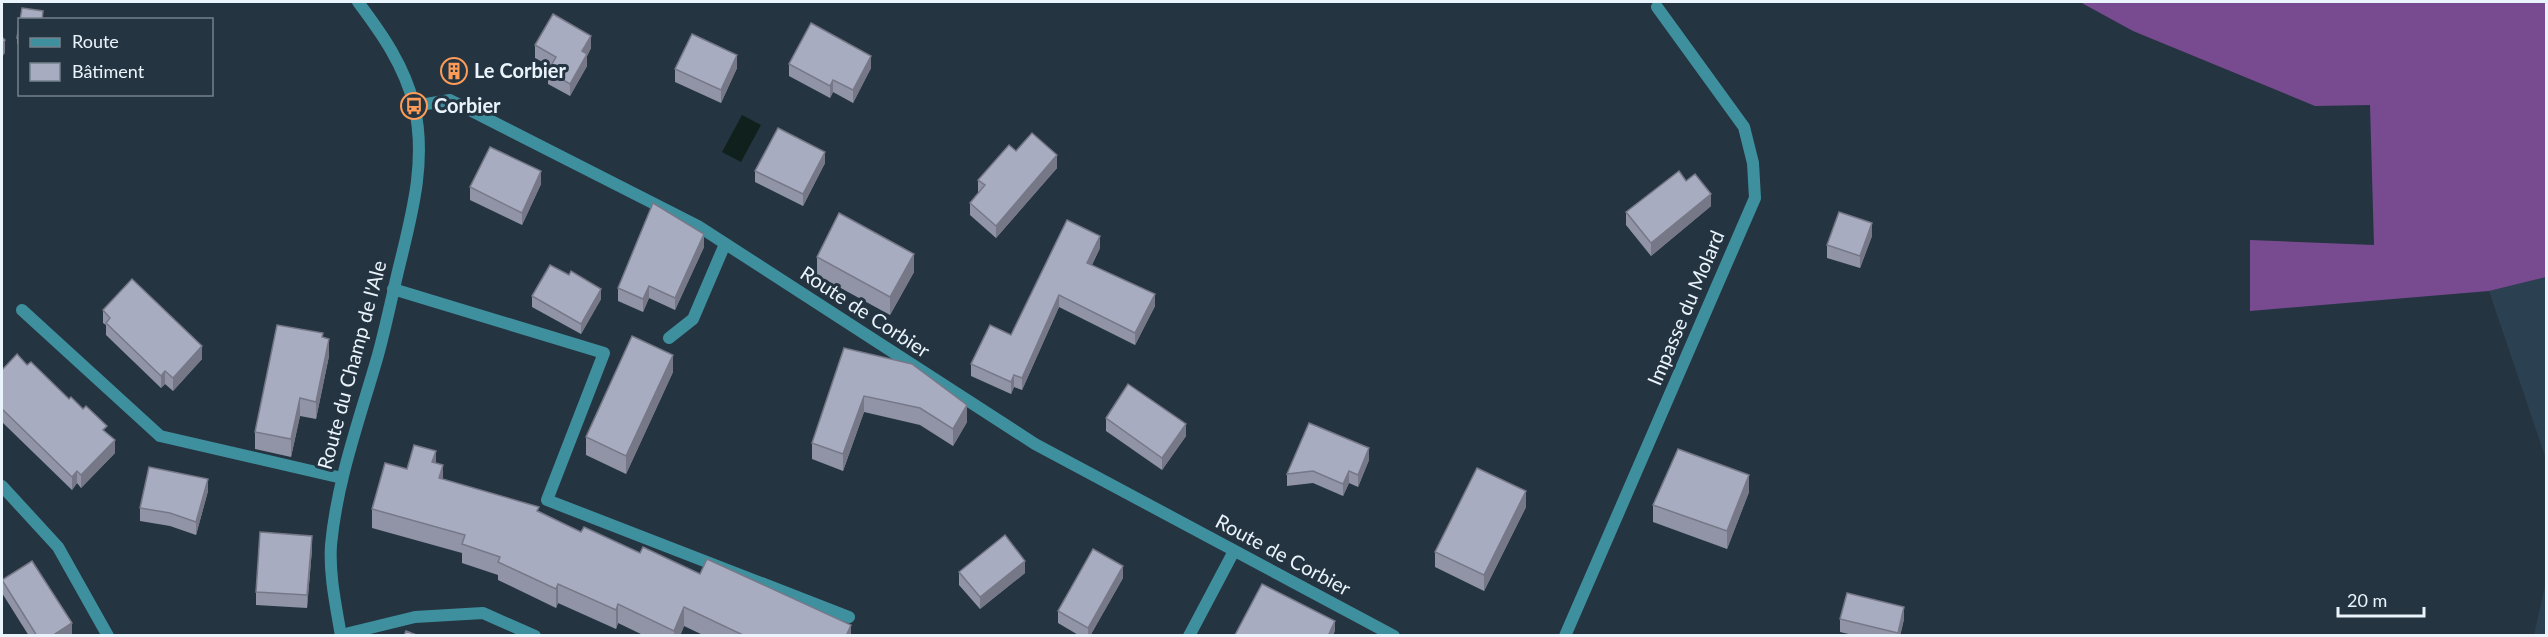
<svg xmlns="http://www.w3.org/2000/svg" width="2548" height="637" font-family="Lato,sans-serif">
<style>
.built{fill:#2b4050}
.forest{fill:#784b91}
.water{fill:#10201c}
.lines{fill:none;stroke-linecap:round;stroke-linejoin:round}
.service{stroke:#3f909e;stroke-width:12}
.minor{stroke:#3f909e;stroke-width:12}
.tertiary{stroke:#3f909e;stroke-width:12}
.wall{fill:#9094a6}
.shaded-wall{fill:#767887}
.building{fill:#a8acc1;stroke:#767887;stroke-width:1.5}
.labels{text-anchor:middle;stroke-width:6;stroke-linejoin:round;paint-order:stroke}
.poi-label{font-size:20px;font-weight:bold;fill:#eaf4fc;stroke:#253441;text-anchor:start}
.street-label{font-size:20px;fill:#eaf4fc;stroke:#253441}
</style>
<rect width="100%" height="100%" fill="#253441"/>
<g class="built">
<polygon points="2546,277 2546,459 2489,291"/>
<polygon points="2546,582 2546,635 2534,635"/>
</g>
<polygon class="forest" points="2080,2 2546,2 2546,277 2489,291 2250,311 2250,240 2374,245 2370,105 2315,106 2133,31"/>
<polygon class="water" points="742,115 761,125 741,162 722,152"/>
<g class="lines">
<g class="service">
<polyline points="393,289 604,353 547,500 849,617"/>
<polyline points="669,338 693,319 725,244"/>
</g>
<g class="minor">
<polyline points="414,106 450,100 698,226 1035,444 1394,636"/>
<polyline points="22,310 160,436 342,478"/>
<polyline points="2,486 58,547 108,636"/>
<polyline points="341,635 415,617 483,613 535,636"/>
<polyline points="1189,636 1234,551"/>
<polyline points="1565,636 1755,198 1753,163 1744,127 1657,7"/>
</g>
<path class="tertiary" d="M341,636C336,606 329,575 331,545C337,480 360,418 378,355C386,326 392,296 399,267C412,214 427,160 414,105C404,65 382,34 358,2"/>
</g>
<g class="wall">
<polygon points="20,20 20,45 17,44 17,38"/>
<polygon points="535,45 591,48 587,56 587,66 570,96 548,84 548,71 550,66 535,58"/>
<polygon points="789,64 871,68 853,103 833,92 830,98 789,76"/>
<polygon points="737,68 721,103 675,82 675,69"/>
<polygon points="1016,151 1057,168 996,238 970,215 970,203 978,193 978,180"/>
<polygon points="825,163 803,206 755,182 755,171"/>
<polygon points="1686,181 1711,206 1651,256 1626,225 1626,212"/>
<polygon points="541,184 522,225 470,200 470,187"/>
<polygon points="1872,236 1860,268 1827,258 1827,245"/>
<polygon points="704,247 675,310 649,298 643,312 618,301 618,288"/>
<polygon points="1100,248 1092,265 1155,306 1135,345 1059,307 1022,390 1014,387 1011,394 971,376 971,364 1011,335"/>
<polygon points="817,257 914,272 890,315 817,275"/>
<polygon points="532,296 601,299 581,334 532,307"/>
<polygon points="103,310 202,359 173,391 165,384 161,388 106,335 106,325 103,323"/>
<polygon points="323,338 329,356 316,419 300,416 291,457 255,449 255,432"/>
<polygon points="844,348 967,422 953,446 920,425 864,412 843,471 812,459 812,443"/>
<polygon points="27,365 107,433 115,453 81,488 77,483 72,490 2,422 2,370"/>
<polygon points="673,372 626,474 586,455 586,437"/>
<polygon points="1106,418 1186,436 1162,470 1106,431"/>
<polygon points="1369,460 1358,487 1349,483 1343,496 1313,483 1287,486 1287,474"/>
<polygon points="436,463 443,479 539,511 581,532 700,574 851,636 705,636 684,626 680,636 645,636 618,623 616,629 558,603 556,608 498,580 498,575 462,563 462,553 372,528 372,509 407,469"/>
<polygon points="208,491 196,535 170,526 140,521 140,508"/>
<polygon points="1749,492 1727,549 1653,522 1653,505"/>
<polygon points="1526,507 1484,591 1435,567 1435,552"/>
<polygon points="312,549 307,608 256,605 256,592"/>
<polygon points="959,572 1025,573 980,609 959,585"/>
<polygon points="1123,578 1090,636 1080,636 1058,623 1058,611"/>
<polygon points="2,580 72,636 29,636 2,593"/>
<polygon points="1840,619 1904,619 1900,636 1857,636 1840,632"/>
</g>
<g class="shaded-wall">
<polygon points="591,36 591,48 587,56 587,66 570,96 570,84 582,51"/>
<polygon points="5,40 5,53 2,57 2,45"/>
<polygon points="737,55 737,68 721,103 721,90"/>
<polygon points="871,56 871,68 853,103 853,90"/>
<polygon points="833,80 833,92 830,98 830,86"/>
<polygon points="825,152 825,163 803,206 803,194"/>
<polygon points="1057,155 1057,168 996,238 996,226"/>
<polygon points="541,171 541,184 522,225 522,213"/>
<polygon points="1711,194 1711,206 1651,256 1651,243"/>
<polygon points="1872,223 1872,236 1860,268 1860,256"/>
<polygon points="704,234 704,247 675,310 675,298"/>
<polygon points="1100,236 1100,248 1087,275 1087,263"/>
<polygon points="914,254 914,272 890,315 890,297"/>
<polygon points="649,286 649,298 643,312 643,299"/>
<polygon points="601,289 601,299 581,334 581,324"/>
<polygon points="1155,294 1155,306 1135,345 1135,333"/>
<polygon points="1059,295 1059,307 1022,390 1022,378"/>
<polygon points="329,339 329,356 316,419 316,402"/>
<polygon points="202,346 202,359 173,391 173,378"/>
<polygon points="673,355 673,372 626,474 626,456"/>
<polygon points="165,371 165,384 161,388 161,376"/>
<polygon points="1014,375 1014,387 1011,394 1011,382"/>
<polygon points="864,396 864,412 843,471 843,454"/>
<polygon points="300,398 300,416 291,457 291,439"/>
<polygon points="967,405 967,422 953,446 953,429"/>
<polygon points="1186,424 1186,436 1162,470 1162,458"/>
<polygon points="115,440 115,453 81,488 81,475"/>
<polygon points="1369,448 1369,460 1358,487 1358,475"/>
<polygon points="436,451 436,470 432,462"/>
<polygon points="443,465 443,484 439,478"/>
<polygon points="77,471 77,483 72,490 72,477"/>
<polygon points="1349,471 1349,483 1343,496 1343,484"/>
<polygon points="1749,475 1749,492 1727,549 1727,531"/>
<polygon points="208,479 208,491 196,535 196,522"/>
<polygon points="1526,491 1526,507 1484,591 1484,575"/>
<polygon points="312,536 312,549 307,608 307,595"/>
<polygon points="1025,561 1025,573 980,609 980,597"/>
<polygon points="1123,566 1123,578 1090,636 1088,636 1088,628"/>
<polygon points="558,584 558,603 556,608 556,589"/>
<polygon points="618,604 618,623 616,629 616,610"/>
<polygon points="684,607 684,626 680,636 674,636 674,631"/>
<polygon points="1904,607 1904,619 1900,636 1898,636"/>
<polygon points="1335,621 1335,631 1333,636 1328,636"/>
<polygon points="72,623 72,636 52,636"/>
<polygon points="851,625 851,636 846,636"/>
</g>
<g class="building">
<polygon points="22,8 43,11 42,20 20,20"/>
<polygon points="553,14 591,36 582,51 587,54 570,84 548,71 556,57 535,45"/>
<polygon points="20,20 20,38 17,38"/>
<polygon points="811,23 871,56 853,90 833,80 830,86 789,64"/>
<polygon points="692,34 737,55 721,90 675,69"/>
<polygon points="2,37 5,40 2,45"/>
<polygon points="778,128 825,152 803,194 755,171"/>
<polygon points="1032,133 1057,155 996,226 970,203 985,185 978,180 1009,145 1016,151"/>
<polygon points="490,147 541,171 522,213 470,187"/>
<polygon points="1679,171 1686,181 1695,174 1711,194 1651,243 1626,212"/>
<polygon points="653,203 704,234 675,298 649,286 643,299 618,288"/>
<polygon points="1839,212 1872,223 1860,256 1827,245"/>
<polygon points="839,213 914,254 890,297 817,257"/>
<polygon points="1067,220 1100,236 1087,263 1155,294 1135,333 1059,295 1022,378 1014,375 1011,382 971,364 990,325 1011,335"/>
<polygon points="550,265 569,275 571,271 601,289 581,324 532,296"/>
<polygon points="132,279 202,346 173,378 165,371 161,376 106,323 110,318 103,310"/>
<polygon points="277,325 323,333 322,337 329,339 316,402 300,398 291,439 255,432"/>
<polygon points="632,336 673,355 626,456 586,437"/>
<polygon points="844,348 912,364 967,405 953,429 920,408 864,396 843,454 812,443"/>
<polygon points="17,354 27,365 31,362 69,399 71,397 83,409 86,406 107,426 103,430 115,440 81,475 77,471 72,477 2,409 2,370"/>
<polygon points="1128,384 1186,424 1162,458 1106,418"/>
<polygon points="1309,423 1369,448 1358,475 1349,471 1343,484 1313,471 1287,474"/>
<polygon points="414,445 436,451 432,462 443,465 439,478 539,507 537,511 581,532 584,527 640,553 643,547 700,574 707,559 851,625 846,636 745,636 684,607 674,631 618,604 616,610 558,584 556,589 498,562 500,557 462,544 465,535 372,509 385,463 407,469"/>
<polygon points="1678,449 1749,475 1727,531 1653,505"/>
<polygon points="149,467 208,479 196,522 170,513 140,508"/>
<polygon points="1477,468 1526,491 1484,575 1435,552"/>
<polygon points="260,532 312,536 307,595 256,592"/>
<polygon points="1005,535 1025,561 980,597 959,572"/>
<polygon points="1093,549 1123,566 1088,628 1058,611"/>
<polygon points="32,561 72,623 52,636 37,636 2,580"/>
<polygon points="1262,584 1335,621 1328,636 1235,635"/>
<polygon points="1847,593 1904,607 1898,633 1840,619"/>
<polygon points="406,631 419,636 404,636"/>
</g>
<defs>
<symbol id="building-ring" viewBox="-11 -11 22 22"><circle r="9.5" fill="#253441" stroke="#fe9c57" stroke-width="1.5"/><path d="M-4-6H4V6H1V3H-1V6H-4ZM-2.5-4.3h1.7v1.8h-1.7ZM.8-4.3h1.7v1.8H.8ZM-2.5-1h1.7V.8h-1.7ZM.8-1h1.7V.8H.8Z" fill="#fe9c57"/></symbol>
<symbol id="bus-ring" viewBox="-11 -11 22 22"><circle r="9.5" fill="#253441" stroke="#fe9c57" stroke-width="1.5"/><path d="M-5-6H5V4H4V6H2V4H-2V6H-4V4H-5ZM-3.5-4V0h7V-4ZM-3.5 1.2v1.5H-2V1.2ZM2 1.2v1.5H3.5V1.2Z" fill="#fe9c57"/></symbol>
</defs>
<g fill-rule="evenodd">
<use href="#building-ring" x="439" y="56" width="30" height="30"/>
<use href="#bus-ring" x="399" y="91" width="30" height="30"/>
</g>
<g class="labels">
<g class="poi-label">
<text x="474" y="78">Le Corbier</text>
<text x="434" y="113">Corbier</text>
</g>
<g class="street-label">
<text transform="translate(1686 308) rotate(-67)" y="7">Impasse du Molard</text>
<text transform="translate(865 312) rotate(33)" y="7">Route de Corbier</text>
<text transform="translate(352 365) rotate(-75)" y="7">Route du Champ de l'Ale</text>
<text transform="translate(1283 555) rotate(28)" y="7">Route de Corbier</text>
</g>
</g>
<rect width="2548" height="637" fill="none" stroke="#eaf4fc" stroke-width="6"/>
<rect x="18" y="18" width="195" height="78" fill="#253441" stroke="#74818c" stroke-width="1.5"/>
<rect x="30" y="38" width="30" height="9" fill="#3f909e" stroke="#74818c" stroke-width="1.5"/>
<text x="72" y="48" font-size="18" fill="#eaf4fc">Route</text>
<rect x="30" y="63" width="30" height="18" fill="#a8acc1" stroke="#74818c" stroke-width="1.5"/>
<text x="72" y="78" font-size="18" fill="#eaf4fc">Bâtiment</text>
<path d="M2338 607v9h86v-9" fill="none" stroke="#eaf4fc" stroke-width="3"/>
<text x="2347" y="607" font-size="18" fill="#eaf4fc" stroke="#253441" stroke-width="4.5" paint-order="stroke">20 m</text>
</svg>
